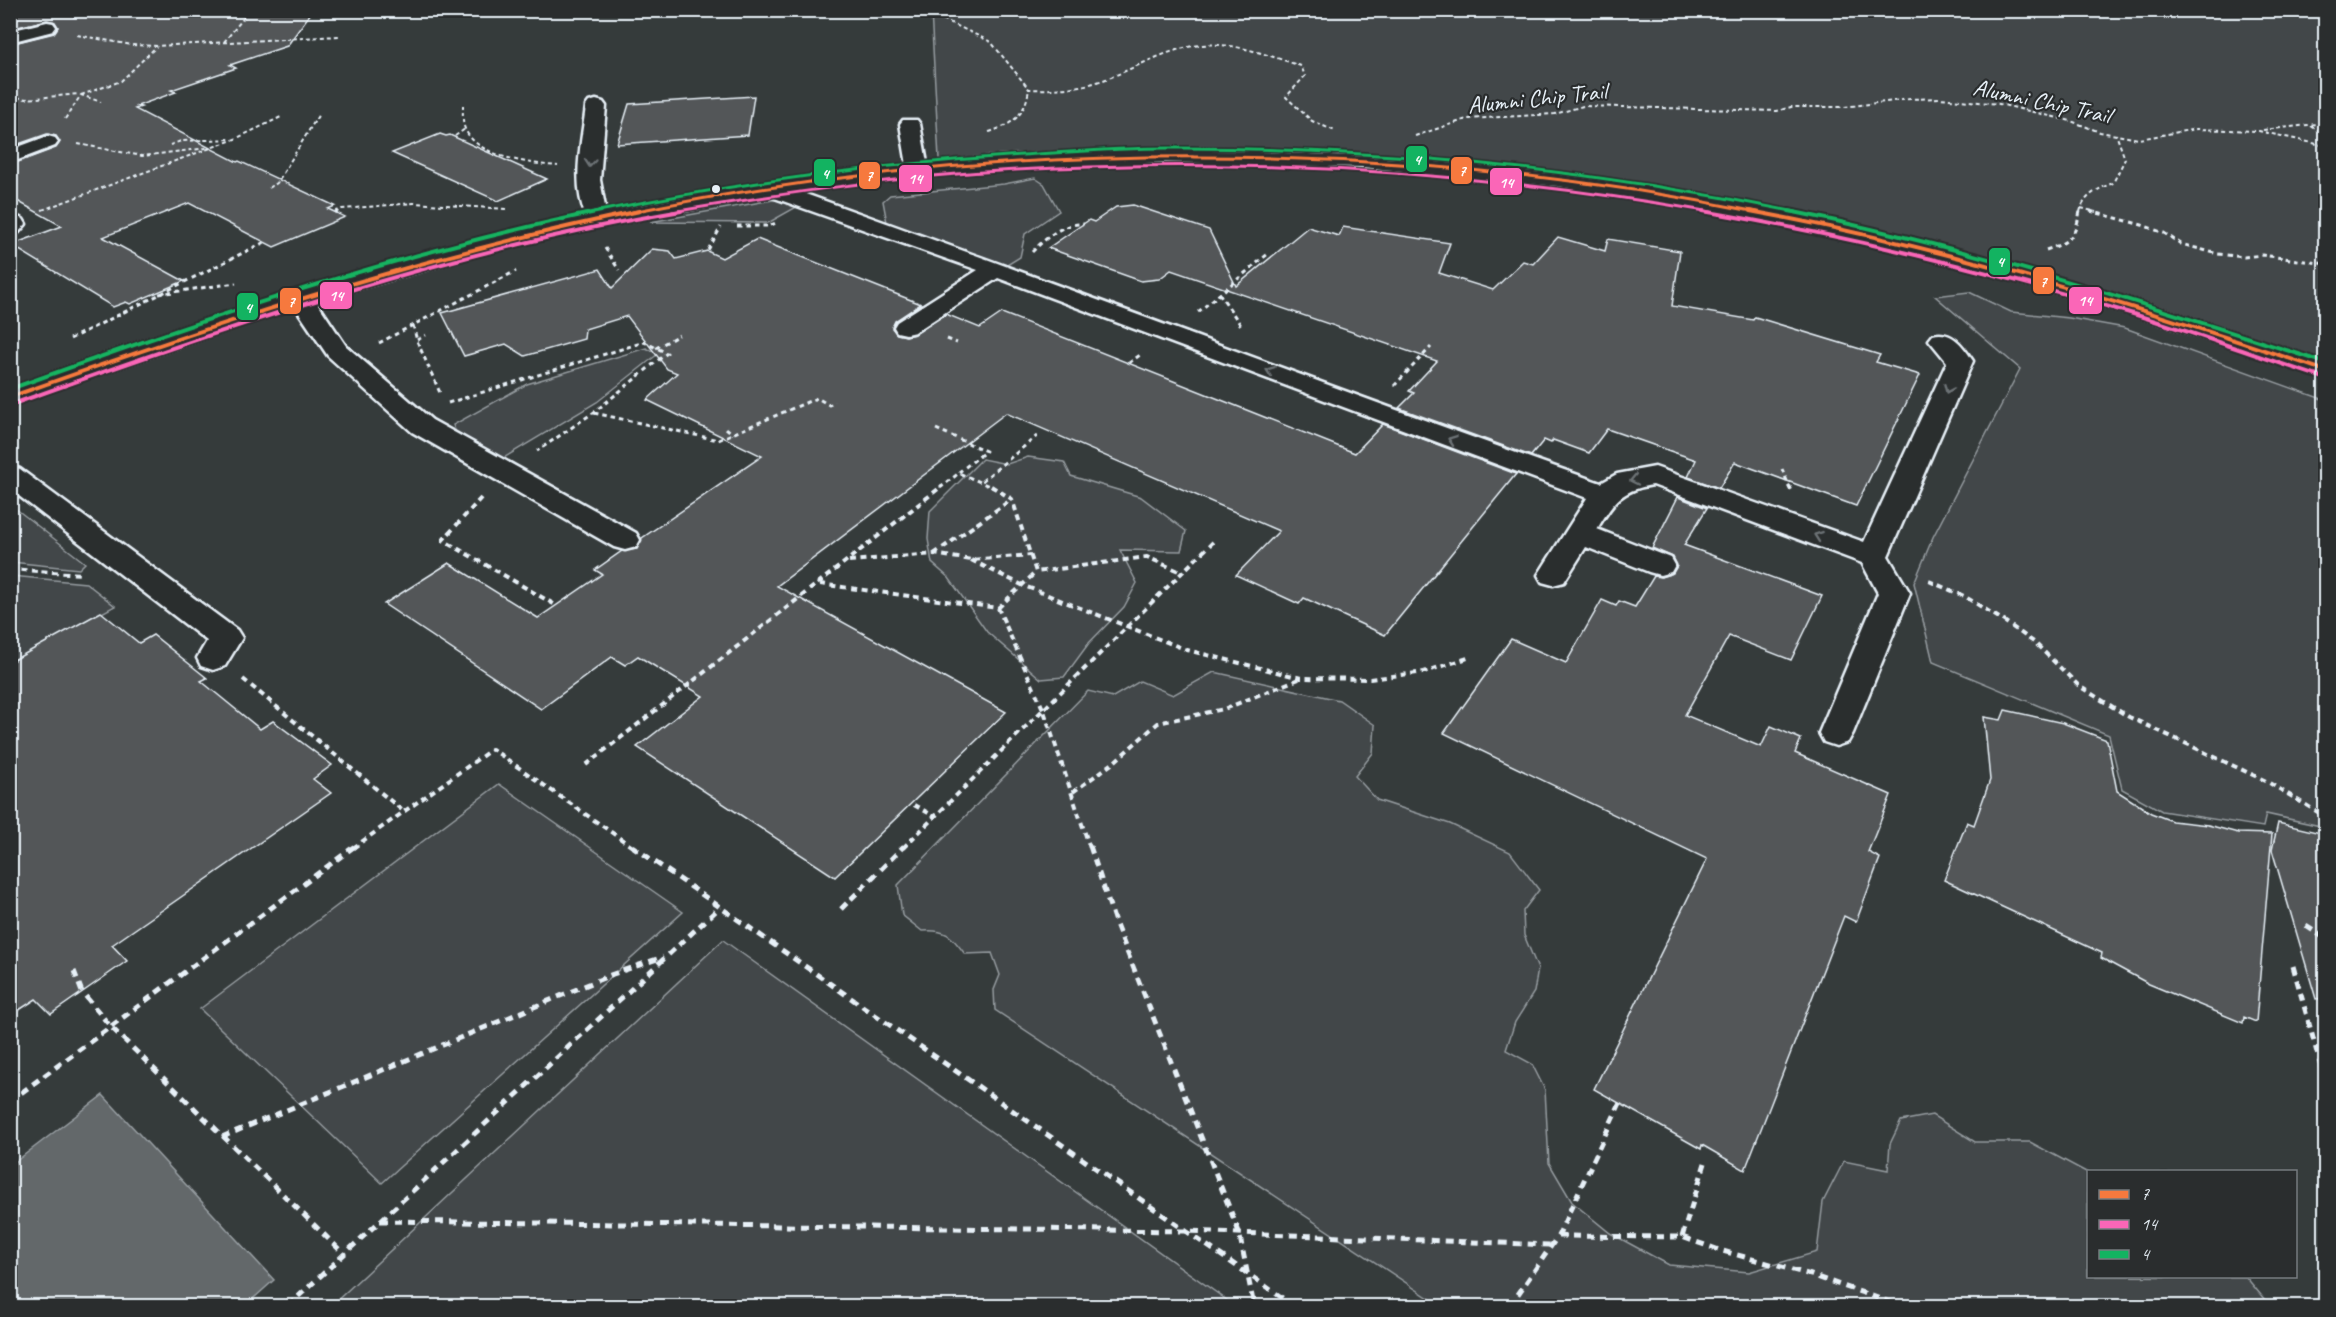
<svg xmlns="http://www.w3.org/2000/svg" width="2336" height="1317" font-family="Caveat,sans-serif">
<style>
.built{fill:#363a3b;fill-rule:evenodd}
.green{fill:#424648;stroke:#959ca0;stroke-width:1.5}
.water{fill:#63686b;stroke:#989fa3;stroke-width:1.5}
.building{fill:#535759;stroke:#e8f1f8;stroke-width:1.5}
.lines{fill:none;stroke-linecap:round;stroke-linejoin:round}
.minor-casing{stroke:#e8f1f8;stroke-width:5}
.path-far3{stroke:#e8f1f8;stroke-width:2;stroke-dasharray:4 3;stroke-linecap:butt}
.path-far2{stroke:#e8f1f8;stroke-width:3;stroke-dasharray:4.5 4;stroke-linecap:butt}
.path-far1{stroke:#e8f1f8;stroke-width:4;stroke-dasharray:6 4.5;stroke-linecap:butt}
.path{stroke:#e8f1f8;stroke-width:5;stroke-dasharray:8 6;stroke-linecap:butt}
.minor{fill:#2a2d2e;fill-rule:evenodd}
.bus-1-far1-casing{stroke:#2a2d2e;stroke-width:6}
.bus-1-casing{stroke:#2a2d2e;stroke-width:8}
.bus-2-far1-casing{stroke:#2a2d2e;stroke-width:6}
.bus-2-casing{stroke:#2a2d2e;stroke-width:8}
.bus-3-far1-casing{stroke:#2a2d2e;stroke-width:6}
.bus-3-casing{stroke:#2a2d2e;stroke-width:8}
.bus-1-far1{stroke:#f6793e;stroke-width:3}
.bus-1{stroke:#f6793e;stroke-width:4}
.bus-2-far1{stroke:#fa66b7;stroke-width:3}
.bus-2{stroke:#fa66b7;stroke-width:4}
.bus-3-far1{stroke:#13b361;stroke-width:3}
.bus-3{stroke:#13b361;stroke-width:4}
.oneway{stroke:#6c7275}
.bus-dot{fill:#e8f1f8;stroke:#2a2d2e;stroke-width:2}
.labels{text-anchor:middle;stroke-width:4.5;stroke-linejoin:round;paint-order:stroke}
.far-street-label{font-size:24px;fill:#e8f1f8;stroke:#2a2d2e}
.line-badge{stroke:#2a2d2e;stroke-width:2}
.badge-label{font-size:16px;text-anchor:middle;font-weight:bold;fill:#fff}
</style>
<rect width="100%" height="100%" fill="#2a2d2e"/>
<filter id="ink" filterUnits="userSpaceOnUse"><feTurbulence type="fractalNoise" baseFrequency=".0167" numOctaves="2"/><feDisplacementMap in="SourceGraphic" scale="12" xChannelSelector="R" yChannelSelector="G"/><feConvolveMatrix kernelMatrix="1 2 1 2 8 2 1 2 1" color-interpolation-filters="sRGB"/></filter>
<g filter="url(#ink)">
<path class="built" d="M10,11H2325V1306H11ZM2088,1172H2296V1276H2088Z"/>
<g class="green">
<path d="M931,11H2325V361C2018,253 1697,174 1372,154C1227,144 1083,151 939,159Z"/>
<polygon points="1035,178 1044,184 1059,211 1025,234 1020,257 1004,267 888,228 883,201 890,195 1004,184"/>
<polygon points="784,198 802,204 768,223 650,222"/>
<polygon points="1969,292 2011,312 2069,318 2125,328 2325,400 2325,827 2266,814 2263,827 2162,811 2122,789 2109,735 1933,662 1914,583 1933,537 2020,369 1935,296"/>
<polygon points="646,348 658,354 597,402 502,459 457,435 453,425 527,384"/>
<polygon points="1028,457 1064,462 1071,476 1141,497 1186,531 1181,551 1120,550 1137,583 1124,607 1089,643 1064,677 1041,679 987,632 949,578 932,563 928,539 930,511 982,459 1007,464"/>
<polygon points="11,505 85,563 79,569 11,562"/>
<polygon points="11,576 86,583 115,606 11,662"/>
<path d="M1214,672L1339,700L1375,725L1373,753L1355,776L1377,800L1450,824L1510,852L1539,890L1523,911L1524,935L1538,969L1534,992L1515,1022L1506,1050L1532,1064L1545,1090L1549,1163L1572,1202L1610,1233L1669,1265L1749,1272L1817,1252L1823,1202L1844,1161L1888,1170L1890,1144L1901,1121L1932,1115L1975,1142H2030L2088,1173V1276L2246,1277L2270,1306H1441L995,1010L994,990L1000,975L992,953L965,954C951,935 946,929 922,931L902,915L898,885L1088,691L1113,697L1140,681L1173,695Z"/>
<polygon points="499,784 683,912 382,1183 200,1009"/>
<polygon points="723,940 1235,1306 331,1306"/>
</g>
<polygon class="water" points="103,1095 274,1280 245,1306 11,1306 11,1165"/>
<g class="building">
<polygon points="10,10 313,10 287,46 230,65 236,68 171,90 176,92 137,106 141,107 135,109 237,162 239,161 335,206 328,209 345,217 274,247 189,203 103,237 184,281 130,304 126,302 113,307 11,245 62,226 10,197 10,165 56,148 60,142 56,136 47,134 10,147 10,44 54,33 58,27 55,22 47,20 10,29"/>
<polygon points="754,96 748,135 617,144 629,104"/>
<polygon points="440,134 446,136 450,135 547,179 498,201 392,153"/>
<polygon points="1133,205 1209,230 1236,286 1308,227 1339,236 1343,227 1450,243 1439,273 1493,290 1523,261 1533,264 1558,237 1605,251 1608,239 1680,251 1672,306 1753,320 1755,317 1880,355 1876,362 1920,375 1856,506 1735,462 1719,488 1688,477 1696,460 1607,429 1589,453 1553,440 1551,443 1544,440 1531,456 1399,408 1414,393 1409,391 1437,361 1171,270 1159,279 1141,281 1048,248 1089,220 1094,222 1116,207"/>
<polygon points="757,239 921,304 895,321 892,328 897,334 906,336 915,334 946,314 980,328 1002,313 1355,453 1383,424 1516,474 1385,635 1304,598 1299,604 1236,575 1279,531 1006,413 777,586 1006,712 835,877 637,747 703,696 638,656 625,665 612,657 541,709 384,604 449,563 538,618 602,574 595,570 622,551 637,549 642,538 762,456 647,400 677,373 667,369 627,316 585,329 584,339 525,356 506,344 464,356 442,313 600,269 612,288 652,249 670,251 676,259 707,251 722,258"/>
<polygon points="1678,497 1707,508 1684,545 1822,596 1791,660 1729,636 1685,715 1761,747 1771,726 1801,739 1795,753 1891,795 1868,852 1880,858 1856,922 1844,916 1745,1170 1702,1145 1701,1149 1594,1089 1707,859 1444,733 1511,639 1566,663 1602,600 1616,606 1619,601 1635,607 1654,576 1661,577 1673,573 1677,566 1673,557 1652,548"/>
<polygon points="101,612 139,643 153,635 207,678 201,681 260,729 273,721 332,765 313,779 331,793 112,945 127,961 51,1014 36,999 10,1016 10,662"/>
<polygon points="2005,710 2063,723 2107,740 2117,791 2151,813 2172,821 2208,825 2238,833 2272,834 2256,1022 2244,1017 2243,1023 2149,984 2101,958 2102,953 1944,880 1967,822 1974,825 1990,780 1984,717 2001,720"/>
<polygon points="2278,823 2325,834 2325,998 2316,999 2272,850"/>
</g>
<g class="lines">
<defs>
<g id="minor">
<polygon points="47,22 53,23 56,27 53,31 10,42 10,31"/>
<path d="M596,100L603,102L606,106L600,180L606,212L768,182L907,165L900,124L903,120H917L920,124L927,163C1036,150 1147,149 1256,152C1489,158 1722,191 1949,248C2076,280 2201,321 2326,362V379L2127,313L1939,260L1751,218L1558,186L1362,167L1166,162L968,171L797,191C1066,286 1332,389 1601,483L1617,474L1655,467L1864,542L1947,362L1929,340L1933,335C1952,330 1963,346 1973,361L1888,556L1910,593L1853,733L1848,742L1836,746L1824,742L1819,733L1878,593L1862,563L1653,485C1620,490 1613,503 1597,529L1671,558L1675,565L1671,572L1660,575L1649,572L1586,547L1564,582L1553,585L1542,582L1538,575L1587,498L998,278L915,332L906,334L897,332L894,327L897,322L978,270L766,195L574,232L484,253L316,301L346,346L432,420L636,533L640,540L636,547L625,550L614,547L412,432L328,356L295,307L10,405V388C198,319 389,256 586,216C571,182 582,141 586,106L589,102Z"/>
<polygon points="48,136 55,138 58,142 55,146 10,163 10,150"/>
<polygon points="10,214 23,219 26,224 18,233 10,235"/>
<polygon points="10,466 20,469 237,630 242,638 225,666 213,670 201,666 197,658 207,641 10,489"/>
</g>
</defs>
<use href="#minor" class="minor-casing"/>
<g class="path-far3">
<path d="M924,10L991,42L1029,89C1055,90 1082,88 1106,79C1138,67 1168,48 1202,45C1235,42 1270,56 1301,66L1305,76L1286,97L1312,121L1335,131"/>
<polyline points="73,17 95,10"/>
<polyline points="77,35 132,45 157,46 339,36"/>
<polyline points="224,42 250,10"/>
<polyline points="81,95 121,81 157,46"/>
<polyline points="10,96 26,99 79,94"/>
<path d="M463,105C463,113 462,121 465,129C477,157 531,164 558,166"/>
<polyline points="65,119 81,95 101,102"/>
<polyline points="2311,126 2326,135"/>
<polyline points="2263,130 2326,123"/>
<path d="M989,132C1014,124 1025,115 1029,89"/>
<polyline points="455,136 465,129"/>
<polyline points="1415,136 1467,119 1555,114 1583,106 1777,111 1791,107 1844,107 1910,99 1940,98 1999,104 2071,121 2100,132 2139,139 2196,129 2259,131 2326,146"/>
<polyline points="78,144 142,156 207,148"/>
<polyline points="170,145 181,141 232,139"/>
<polyline points="269,188 277,183 319,114"/>
<polyline points="2081,208 2096,212"/>
<polyline points="42,210 235,139 281,117"/>
<polyline points="335,212 342,209 414,203 506,209"/>
<path d="M2080,212C2084,195 2098,189 2113,183L2125,159L2116,134"/>
</g>
<g class="path-far2">
<polyline points="2090,211 2142,225 2164,233 2181,244 2218,254 2244,257 2262,255 2326,264"/>
<polyline points="335,212 338,211"/>
<polyline points="737,226 769,226 776,223"/>
<polyline points="605,248 619,270"/>
<polyline points="708,250 721,227"/>
<path d="M2046,250C2072,241 2075,237 2080,211"/>
<path d="M1032,252C1047,237 1062,223 1084,224"/>
<polyline points="1219,293 1242,327"/>
<polyline points="159,294 236,283"/>
<polyline points="1198,312 1269,253"/>
<polyline points="413,325 417,341 441,395"/>
<polyline points="70,339 265,242"/>
<polyline points="947,339 957,343"/>
<polyline points="417,340 426,335"/>
<polyline points="379,343 516,271"/>
<polyline points="656,348 679,335"/>
<polyline points="1129,363 1140,355"/>
<polyline points="1394,386 1431,347"/>
<polyline points="448,403 644,342 667,353 593,413 537,451"/>
<polyline points="594,413 718,440 817,398 829,405 835,402"/>
<polyline points="726,428 733,434"/>
<polyline points="936,429 986,451 959,472"/>
<polyline points="1782,469 1790,488"/>
<polyline points="982,481 1037,436"/>
<polyline points="940,488 959,473 994,488"/>
</g>
<g class="path-far1">
<polyline points="991,486 1012,499 1036,572 1147,557 1183,573"/>
<polyline points="1789,486 1791,490"/>
<polyline points="481,498 443,540 557,606"/>
<polyline points="934,554 1012,499"/>
<polyline points="971,560 1022,585 1187,650 1301,678 1370,679 1424,672 1471,657"/>
<polyline points="849,561 934,554 971,560 1031,555"/>
<polyline points="10,569 81,574"/>
<polyline points="1929,581 1964,596 2004,621 2035,643 2079,686 2129,717 2266,781 2326,817"/>
<polyline points="820,584 998,608 1044,711 1090,848"/>
<polyline points="998,608 1036,572"/>
<polyline points="243,679 403,811"/>
<polyline points="586,765 942,486"/>
<polyline points="1073,792 1113,763 1158,723 1224,709 1301,678"/>
<polyline points="914,805 934,816"/>
<polyline points="353,848 492,749 634,848"/>
<polyline points="903,848 1213,542"/>
</g>
<g class="path">
<polyline points="632,846 1294,1306"/>
<polyline points="1090,846 1114,919 1239,1232 1254,1306"/>
<polyline points="841,909 904,846"/>
<polyline points="2306,926 2326,939"/>
<polyline points="2293,966 2326,1085"/>
<polyline points="74,971 82,992 111,1027 345,1255"/>
<polyline points="10,1101 355,846"/>
<polyline points="222,1137 613,974 663,957"/>
<polyline points="380,1221 1186,1231 1551,1245"/>
<polyline points="1558,1236 1682,1237 1719,1250 1811,1275 1901,1306"/>
<polyline points="1682,1237 1705,1163"/>
<polyline points="288,1306 720,907"/>
<polyline points="1510,1306 1558,1236 1620,1103"/>
</g>
<use href="#minor" class="minor"/>
<defs>
<path id="bus-1-far1" d="M632,212C995,138 1395,139 1757,212"/>
<g id="bus-1">
<path d="M1750,211C1946,247 2137,306 2326,371"/>
<path d="M10,397C217,323 424,255 640,211"/>
</g>
<path id="bus-2-far1" d="M672,212C785,193 900,176 1016,170C1249,157 1481,172 1711,212"/>
<g id="bus-2">
<path d="M1703,211C1847,236 1990,271 2130,313C2195,333 2259,357 2324,378"/>
<path d="M13,404C230,326 452,249 681,211"/>
</g>
<path id="bus-3-far1" d="M594,212C735,183 877,164 1022,155C1070,152 1119,148 1168,148C1378,147 1591,170 1796,212"/>
<g id="bus-3">
<path d="M1789,211C1972,248 2149,305 2326,363"/>
<path d="M10,389C203,319 399,252 601,211"/>
</g>
</defs>
<use href="#bus-1-far1" class="bus-1-far1-casing"/>
<use href="#bus-1" class="bus-1-casing"/>
<use href="#bus-2-far1" class="bus-2-far1-casing"/>
<use href="#bus-2" class="bus-2-casing"/>
<use href="#bus-3-far1" class="bus-3-far1-casing"/>
<use href="#bus-3" class="bus-3-casing"/>
<use href="#bus-1-far1" class="bus-1-far1"/>
<use href="#bus-1" class="bus-1"/>
<use href="#bus-2-far1" class="bus-2-far1"/>
<use href="#bus-2" class="bus-2"/>
<use href="#bus-3-far1" class="bus-3-far1"/>
<use href="#bus-3" class="bus-3"/>
</g>
<defs><path id="oneway-chevron" d="M-2-3.5L2.5 0L-2 3.5" fill="none" stroke-width="1.6" stroke-linecap="round" stroke-linejoin="round" transform="scale(1.5)"/></defs>
<g class="oneway">
<use href="#oneway-chevron" transform="translate(590 163) rotate(95)"/>
<use href="#oneway-chevron" transform="translate(1270 371) rotate(-160)"/>
<use href="#oneway-chevron" transform="translate(1948 389) rotate(114)"/>
<use href="#oneway-chevron" transform="translate(1452 440) rotate(-160)"/>
<use href="#oneway-chevron" transform="translate(1634 480) rotate(168)"/>
<use href="#oneway-chevron" transform="translate(1818 536) rotate(-160)"/>
</g>
</g>
<circle class="bus-dot" cx="716" cy="189" r="5"/>
<g class="labels">
<g class="far-street-label">
<text transform="translate(1537 98) rotate(-6)" y="8">Alumni Chip Trail</text>
<text transform="translate(2042 101) rotate(12)" y="8">Alumni Chip Trail</text>
</g>
</g>
<g class="line-badge">
<rect x="1405" y="145" width="23" height="28" rx="6" fill="#13b361"/>
<rect x="1450" y="156" width="23" height="29" rx="6" fill="#f6793e"/>
<rect x="813" y="158" width="23" height="29" rx="6" fill="#13b361"/>
<rect x="858" y="161" width="23" height="29" rx="6" fill="#f6793e"/>
<rect x="898" y="164" width="35" height="29" rx="6" fill="#fa66b7"/>
<rect x="1489" y="167" width="34" height="29" rx="6" fill="#fa66b7"/>
<rect x="1988" y="247" width="23" height="29" rx="6" fill="#13b361"/>
<rect x="2032" y="266" width="23" height="29" rx="6" fill="#f6793e"/>
<rect x="319" y="281" width="34" height="29" rx="6" fill="#fa66b7"/>
<rect x="2068" y="286" width="35" height="29" rx="6" fill="#fa66b7"/>
<rect x="279" y="287" width="23" height="28" rx="6" fill="#f6793e"/>
<rect x="236" y="292" width="23" height="29" rx="6" fill="#13b361"/>
</g>
<g class="badge-label">
<text x="1417" y="165">4</text>
<text x="1462" y="176">7</text>
<text x="825" y="179">4</text>
<text x="869" y="181">7</text>
<text x="915" y="184">14</text>
<text x="1506" y="188">14</text>
<text x="2000" y="267">4</text>
<text x="2043" y="287">7</text>
<text x="336" y="301">14</text>
<text x="2085" y="306">14</text>
<text x="291" y="307">7</text>
<text x="248" y="313">4</text>
</g>
<rect width="2336" height="1317" fill="none" stroke="#2a2d2e" stroke-width="36"/>
<rect x="18" y="18" width="2300" height="1281" fill="none" stroke="#e8f1f8" stroke-width="2" filter="url(#ink)"/>
<rect x="2087" y="1170" width="210" height="108" fill="#2a2d2e" stroke="#767b7f" stroke-width="1.5"/>
<rect x="2099" y="1190" width="30" height="9" fill="#f6793e" stroke="#767b7f" stroke-width="1.5"/>
<text x="2141" y="1200" font-size="18" fill="#e8f1f8">7</text>
<rect x="2099" y="1220" width="30" height="9" fill="#fa66b7" stroke="#767b7f" stroke-width="1.5"/>
<text x="2141" y="1230" font-size="18" fill="#e8f1f8">14</text>
<rect x="2099" y="1250" width="30" height="9" fill="#13b361" stroke="#767b7f" stroke-width="1.5"/>
<text x="2141" y="1260" font-size="18" fill="#e8f1f8">4</text>
</svg>
